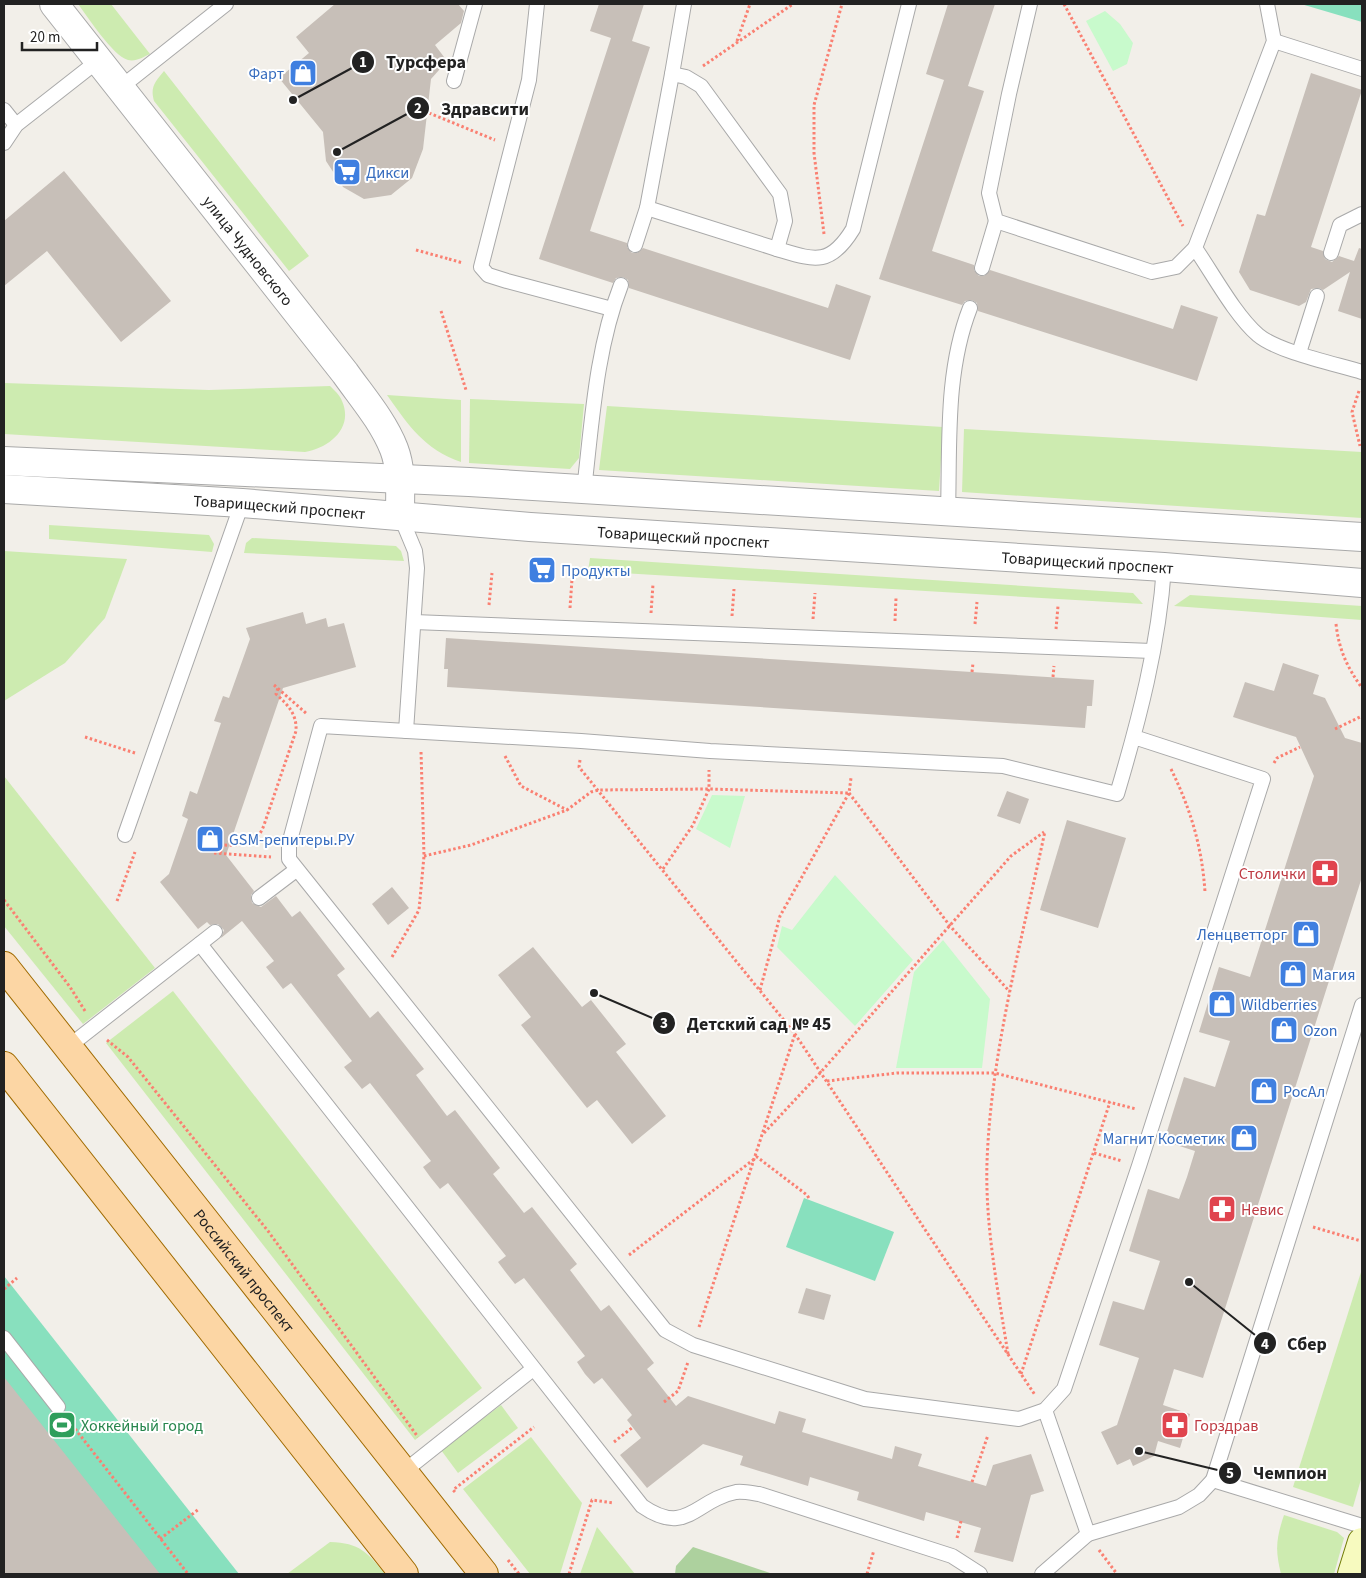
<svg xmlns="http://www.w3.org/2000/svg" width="1366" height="1578" font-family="'Source Sans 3',sans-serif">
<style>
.grass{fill:#cdebb0}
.forest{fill:#add19e}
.park{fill:#c8facc}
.pitch{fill:#88e0be}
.building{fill:#c7bfb8}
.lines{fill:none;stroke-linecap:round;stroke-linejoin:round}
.service-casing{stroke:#a9a9a9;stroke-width:16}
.minor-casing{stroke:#a9a9a9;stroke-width:30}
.tertiary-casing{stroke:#a9a9a9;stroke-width:30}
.secondary-casing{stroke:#707d05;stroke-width:30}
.primary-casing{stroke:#a06b00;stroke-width:30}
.path{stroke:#fa8072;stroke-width:3;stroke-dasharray:2.5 2.5;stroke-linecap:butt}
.service{stroke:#fff;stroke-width:14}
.minor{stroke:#fff;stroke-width:28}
.tertiary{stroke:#fff;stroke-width:28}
.secondary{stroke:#f7fabf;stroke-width:28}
.primary{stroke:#fcd6a4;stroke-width:28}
.labels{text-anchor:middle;stroke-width:4;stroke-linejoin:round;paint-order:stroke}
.shop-label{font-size:16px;fill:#366cbe;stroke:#fff;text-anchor:start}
.street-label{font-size:16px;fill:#222;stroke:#fff}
.health-label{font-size:16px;fill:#be3a42;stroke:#fff;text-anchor:start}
.leisure-label{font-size:16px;fill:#27864d;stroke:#fff;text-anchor:start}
.leader{fill:none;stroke:#222;stroke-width:2}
.callout-dot{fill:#222;stroke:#fff;stroke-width:2}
.mark-label{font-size:15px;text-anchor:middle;font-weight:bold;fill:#fff}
.callout-label{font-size:18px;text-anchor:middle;font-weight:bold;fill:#222;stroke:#fff;stroke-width:4;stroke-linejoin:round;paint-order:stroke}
</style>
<rect width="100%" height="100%" fill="#f2efe9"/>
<g class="grass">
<path d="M78,4H111L150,54C143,57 136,62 128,60C113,56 88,17 78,4Z"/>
<path d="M164,71L309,256L289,271L154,101C150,87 155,82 164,71Z"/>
<path d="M4,383L209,390L330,386C334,390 340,395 342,401C354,428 329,448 305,452L4,434Z"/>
<path d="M387,395L461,400V462C424,449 409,426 387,395Z"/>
<polygon points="470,399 584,404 579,458 570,469 469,463"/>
<polygon points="607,406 943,427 939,491 599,470"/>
<polygon points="964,429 1362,452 1362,518 962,492"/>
<polygon points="49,525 209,535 214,544 212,552 49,539"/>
<polygon points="252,538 396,546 401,551 404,561 244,553 246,543"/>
<polygon points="4,551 127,559 105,618 65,663 4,701"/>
<polygon points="590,558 1133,593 1143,604 588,571"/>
<polygon points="1190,595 1362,606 1362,620 1174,606"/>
<polygon points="4,776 155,968 83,1024 4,926"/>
<polygon points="173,991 482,1388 415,1440 106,1043"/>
<polygon points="1362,1269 1362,1476 1353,1507 1293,1487"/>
<polygon points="501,1405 518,1428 458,1473 441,1450"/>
<polygon points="531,1437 582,1503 560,1574 530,1574 463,1489"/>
<path d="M1284,1515L1337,1532L1344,1538L1334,1574H1281C1275,1550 1276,1539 1284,1515Z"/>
<polygon points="597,1527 635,1574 580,1574"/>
<path d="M330,1542C360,1543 367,1552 385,1574H287Z"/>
</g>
<polygon class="forest" points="693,1547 773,1574 675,1574 676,1566"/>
<g class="park">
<polygon points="1105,11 1120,24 1133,43 1127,64 1113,71 1086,21"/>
<polygon points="712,795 745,796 730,848 696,829"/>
<polygon points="835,875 913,960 855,1026 777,947 782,926 792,930"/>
<polygon points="943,940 990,999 982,1068 896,1068 914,972"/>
</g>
<g class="pitch">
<polygon points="1301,4 1362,4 1362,22"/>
<polygon points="804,1198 894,1232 875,1281 786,1247"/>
<polygon points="4,1276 239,1574 4,1574"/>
</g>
<g class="building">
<polygon points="335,4 458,4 464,11 461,23 435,45 447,61 431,79 423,149 412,178 391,195 364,199 343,187 326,161 323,132 279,78 309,53 296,37"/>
<polygon points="599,4 644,4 632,41 650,47 590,231 627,243 627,247 632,253 637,253 643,248 828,308 836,284 871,296 850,360 629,288 628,280 623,277 616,278 613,283 539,259 611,38 590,31"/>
<polygon points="948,4 995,4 968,86 984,91 932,251 974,265 974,270 979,276 984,276 990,270 1173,329 1181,305 1218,317 1197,381 978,311 977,303 972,300 965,301 962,305 879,279 944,80 926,74"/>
<polygon points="1311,73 1362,90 1311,247 1323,251 1325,259 1332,262 1339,256 1354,261 1359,248 1362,249 1362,319 1338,311 1350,272 1323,290 1319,288 1311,289 1306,302 1299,306 1250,290 1239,272 1257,214 1265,216"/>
<polygon points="64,171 171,301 121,342 47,251 4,286 4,221"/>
<polygon points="303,612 306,624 326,618 328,627 344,623 356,667 283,688 226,855 254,891 251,895 252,903 261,907 276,896 292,917 300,911 345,969 337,975 370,1018 378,1011 424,1069 416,1075 447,1116 455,1110 500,1168 493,1174 524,1213 532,1207 577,1264 570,1270 601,1311 609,1305 654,1363 647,1369 676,1406 688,1396 775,1424 779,1411 806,1419 802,1432 892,1459 895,1446 922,1454 918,1466 986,1486 993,1465 1031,1454 1044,1491 1031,1495 1013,1562 974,1552 981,1528 926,1512 924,1521 857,1500 859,1492 810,1477 808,1486 740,1465 743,1456 703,1444 647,1488 620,1455 641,1438 627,1420 632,1415 602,1378 594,1384 585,1374 577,1362 585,1356 524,1278 515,1284 507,1274 498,1262 506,1256 448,1183 440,1189 431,1178 423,1167 431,1161 370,1083 362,1089 344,1067 352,1061 291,983 283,989 266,967 274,961 242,921 221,938 224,930 218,924 210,925 207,922 198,929 160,882 169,874 188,819 182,816 190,791 197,794 221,723 214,721 223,696 229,698 250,639 246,628"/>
<polygon points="446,638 1094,680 1092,706 1087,706 1085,728 447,687 448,669 444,669"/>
<polygon points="1283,663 1319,675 1313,694 1325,698 1345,738 1362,743 1362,877 1203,1378 1174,1369 1163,1405 1190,1414 1180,1448 1158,1441 1154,1456 1133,1466 1130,1459 1117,1465 1101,1432 1117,1425 1139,1358 1099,1345 1113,1301 1144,1310 1160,1261 1129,1251 1148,1189 1179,1199 1187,1177 1195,1151 1164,1141 1184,1077 1215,1087 1230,1041 1199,1032 1219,967 1250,977 1314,776 1296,737 1233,717 1245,682 1274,691"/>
<polygon points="1007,791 1029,799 1020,824 997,816"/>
<polygon points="1067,820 1126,838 1098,928 1040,910"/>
<polygon points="392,887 409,908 388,925 372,904"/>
<polygon points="533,947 582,1007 591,1000 626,1044 616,1052 666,1116 632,1144 597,1100 587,1108 521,1025 531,1017 498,975"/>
<polygon points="806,1288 831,1295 824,1320 798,1313"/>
<polygon points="4,1377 95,1492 160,1574 4,1574"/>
</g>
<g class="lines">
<defs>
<g id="service">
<polyline points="537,4 529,80 481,267 488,275 507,281 612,309"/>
<path d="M684,4L672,74L686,77L701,86L780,194L785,221L777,249C814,260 830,267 853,229L909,4"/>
<polyline points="1030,4 1009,94 989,193 996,221 1152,272 1176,267 1195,248"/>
<path d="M1267,4L1274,41L1195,248C1213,274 1235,315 1258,335C1278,352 1336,364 1362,372"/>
<polyline points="1274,41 1362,69"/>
<polyline points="454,81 475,4"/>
<polyline points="120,88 226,4"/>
<polyline points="4,110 16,125"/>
<polyline points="4,143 16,125 99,60"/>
<polyline points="647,208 777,249"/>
<polyline points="635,245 647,208 672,74"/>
<polyline points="1331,253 1340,225 1362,214"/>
<polyline points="982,268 996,221"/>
<polyline points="1299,353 1317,296"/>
<path d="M584,490C592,422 596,349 621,285"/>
<path d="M948,512C950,444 945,372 970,308"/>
<polyline points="400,515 415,551 417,568 406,731"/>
<polyline points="414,622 1152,651"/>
<path d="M1134,737L1263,779L1139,1166L1064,1389L1045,1410L1019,1419L865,1399L693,1345L665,1330L289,859V844L321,726L581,741L710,751L1003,766L1117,794C1139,720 1159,644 1164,567"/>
<polyline points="125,835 242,503"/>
<polyline points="259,898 296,870"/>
<path d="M200,944L642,1506C687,1537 695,1500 736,1492C743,1491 752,1493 759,1494L952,1556L980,1574"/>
<polyline points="1362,1005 1213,1480 1362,1526"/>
<polyline points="68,1047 215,932"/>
<polyline points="4,1338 58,1407"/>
<polyline points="1045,1410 1088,1534 1179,1507 1199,1495 1213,1480"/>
<polyline points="402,1473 533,1369"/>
<polyline points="1042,1574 1088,1534"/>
</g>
<g id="minor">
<path id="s1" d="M54,4L345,373C362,397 383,421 394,449C402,470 400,493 400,515"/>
</g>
<g id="tertiary">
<polyline points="4,461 469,482 1362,537"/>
<path id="s2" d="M4,489L242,503L530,527L1164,567L1362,583"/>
</g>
<polyline id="secondary" points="1352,1574 1362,1542"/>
<g id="primary">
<path id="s3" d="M4,966L484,1574"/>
<polyline points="4,1066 404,1574"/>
</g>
</defs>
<use href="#service" class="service-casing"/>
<use href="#minor" class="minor-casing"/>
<use href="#tertiary" class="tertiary-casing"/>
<use href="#secondary" class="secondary-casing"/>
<use href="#primary" class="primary-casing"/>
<g class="path">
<polyline points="1064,4 1183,226"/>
<polyline points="737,41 750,4"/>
<polyline points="703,66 793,4"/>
<polyline points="429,113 495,140"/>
<polyline points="824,234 814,153 814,105 842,4"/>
<polyline points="416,250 449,259"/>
<polyline points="449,259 463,263"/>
<polyline points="441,311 466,390"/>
<polyline points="1359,391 1352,412 1360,446"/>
<polyline points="489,605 492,573"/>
<polyline points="570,608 572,579"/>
<polyline points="651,613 653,584"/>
<polyline points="732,616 734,589"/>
<polyline points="813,619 815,593"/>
<polyline points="895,621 896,598"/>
<polyline points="975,624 977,602"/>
<path d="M1336,624C1339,650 1347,667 1362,688"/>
<polyline points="1056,629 1058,606"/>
<polyline points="972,672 973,663"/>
<polyline points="1053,677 1054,666"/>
<polyline points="274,685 307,714"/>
<polyline points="1335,729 1362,716"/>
<polyline points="85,737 135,753"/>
<polyline points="505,756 521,786 567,810"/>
<polyline points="580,760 579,767 795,1034 1035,1395"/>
<polyline points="1274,763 1277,758 1300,747"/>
<path d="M1171,769C1191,810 1202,847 1205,892"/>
<polyline points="849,793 950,926 1010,992"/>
<polyline points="214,853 271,857"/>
<path d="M220,853L223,845C242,846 257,845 264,825L296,731C297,714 288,705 276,694L278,688"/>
<polyline points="424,856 471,845 567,810 591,792 599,790 709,789 849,793"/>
<polyline points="663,869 693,825 709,789 709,770"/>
<polyline points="4,900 70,987 85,1011"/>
<polyline points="117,901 135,852"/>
<polyline points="392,957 419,910 424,856 421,751"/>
<polyline points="760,990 780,916 849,793 851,778"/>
<polyline points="107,1040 128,1057 268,1231 418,1437"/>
<polyline points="827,1081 897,1073 995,1073 1136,1109"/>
<polyline points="764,1133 821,1072 1011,856 1044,832"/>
<polyline points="1094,1153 1122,1161"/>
<polyline points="1313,1227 1361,1241"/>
<polyline points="629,1255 757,1157 807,1195 810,1200"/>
<polyline points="4,1289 17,1278"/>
<polyline points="699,1327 795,1034"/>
<path d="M1008,1354C998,1290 985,1227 987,1162C991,1051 1022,940 1045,831"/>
<polyline points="1021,1374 1110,1102"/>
<polyline points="664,1402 678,1391 688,1362"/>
<polyline points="69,1421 188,1574"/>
<polyline points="614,1442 633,1427"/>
<polyline points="972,1482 988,1435"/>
<polyline points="455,1492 453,1490 534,1427"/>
<polyline points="957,1538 961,1521"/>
<polyline points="160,1539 199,1509"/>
<polyline points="1099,1550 1117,1574"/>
<polyline points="508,1560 519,1574"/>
<polyline points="569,1574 592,1500 614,1503"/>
<polyline points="867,1574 874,1550"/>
</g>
<use href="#service" class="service"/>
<use href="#minor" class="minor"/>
<use href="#tertiary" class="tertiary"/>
<use href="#secondary" class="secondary"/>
<use href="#primary" class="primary"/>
</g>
<defs>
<symbol id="shop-square" viewBox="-11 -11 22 22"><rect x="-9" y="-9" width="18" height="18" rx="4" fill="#3f7fe0" stroke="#fff"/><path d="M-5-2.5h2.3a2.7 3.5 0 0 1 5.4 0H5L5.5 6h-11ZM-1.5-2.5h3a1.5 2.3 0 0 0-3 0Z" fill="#fff"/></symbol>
<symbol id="supermarket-square" viewBox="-11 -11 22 22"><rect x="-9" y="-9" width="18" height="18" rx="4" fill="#3f7fe0" stroke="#fff"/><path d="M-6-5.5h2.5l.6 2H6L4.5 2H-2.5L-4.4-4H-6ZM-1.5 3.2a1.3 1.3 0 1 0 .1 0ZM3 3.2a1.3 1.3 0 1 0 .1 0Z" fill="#fff"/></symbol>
<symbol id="pharmacy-square" viewBox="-11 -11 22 22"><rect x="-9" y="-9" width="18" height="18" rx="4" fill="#e0444e" stroke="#fff"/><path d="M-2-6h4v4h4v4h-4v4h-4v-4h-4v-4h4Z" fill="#fff"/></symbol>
<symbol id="stadium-square" viewBox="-11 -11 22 22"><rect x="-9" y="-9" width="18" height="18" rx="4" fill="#2e9e5b" stroke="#fff"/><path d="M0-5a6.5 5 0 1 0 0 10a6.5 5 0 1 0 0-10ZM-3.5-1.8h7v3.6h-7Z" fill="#fff"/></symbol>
</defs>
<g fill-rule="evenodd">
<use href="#shop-square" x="287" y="57" width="32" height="32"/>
<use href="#supermarket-square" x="331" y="156" width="32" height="32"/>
<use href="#supermarket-square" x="526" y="554" width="32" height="32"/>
<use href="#shop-square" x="194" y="823" width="32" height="32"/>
<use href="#pharmacy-square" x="1309" y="857" width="32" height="32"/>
<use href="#shop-square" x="1290" y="918" width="32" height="32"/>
<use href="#shop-square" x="1277" y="958" width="32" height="32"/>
<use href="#shop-square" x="1206" y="988" width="32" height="32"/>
<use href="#shop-square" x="1268" y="1014" width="32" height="32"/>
<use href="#shop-square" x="1248" y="1075" width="32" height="32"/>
<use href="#shop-square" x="1228" y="1122" width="32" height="32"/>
<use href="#pharmacy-square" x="1206" y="1193" width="32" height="32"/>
<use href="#stadium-square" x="46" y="1409" width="32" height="32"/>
<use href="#pharmacy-square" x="1159" y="1409" width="32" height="32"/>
</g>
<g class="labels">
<g class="shop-label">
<text x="284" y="79" text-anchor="end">Фарт</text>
<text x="366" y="178">Дикси</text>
<text x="561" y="576">Продукты</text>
<text x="229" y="845">GSM-репитеры.РУ</text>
<text x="1287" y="940" text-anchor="end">Ленцветторг</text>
<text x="1312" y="980">Магия</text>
<text x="1241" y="1010">Wildberries</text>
<text x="1303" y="1036">Ozon</text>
<text x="1283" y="1097">РосАл</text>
<text x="1225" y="1144" text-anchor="end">Магнит Косметик</text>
</g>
<g class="street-label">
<text dy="6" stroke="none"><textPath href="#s1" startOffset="314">улица Чудновского</textPath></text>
<text dy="6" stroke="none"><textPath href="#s2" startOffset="276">Товарищеский проспект</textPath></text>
<text dy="6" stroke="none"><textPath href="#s2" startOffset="681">Товарищеский проспект</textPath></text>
<text dy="6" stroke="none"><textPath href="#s2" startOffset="1086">Товарищеский проспект</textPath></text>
<text dy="6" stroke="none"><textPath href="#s3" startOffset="388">Российский проспект</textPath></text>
</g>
<g class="health-label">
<text x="1306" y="879" text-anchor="end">Столички</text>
<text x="1241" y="1215">Невис</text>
<text x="1194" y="1431">Горздрав</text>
</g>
<g class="leisure-label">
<text x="81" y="1431">Хоккейный город</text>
</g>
</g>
<path class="leader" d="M293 100L363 62M337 152L418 108M594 993L664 1023M1189 1282L1265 1343M1139 1451L1230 1473"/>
<g class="callout-dot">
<circle cx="293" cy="100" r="5"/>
<circle cx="337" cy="152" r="5"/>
<circle cx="594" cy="993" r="5"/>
<circle cx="1189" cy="1282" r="5"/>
<circle cx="1139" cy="1451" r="5"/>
<circle cx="363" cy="62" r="12"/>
<circle cx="418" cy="108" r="12"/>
<circle cx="664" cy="1023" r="12"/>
<circle cx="1265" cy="1343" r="12"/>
<circle cx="1230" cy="1473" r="12"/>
</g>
<g class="mark-label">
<text x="363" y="67">1</text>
<text x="418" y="113">2</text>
<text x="664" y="1028">3</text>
<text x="1265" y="1349">4</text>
<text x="1230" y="1478">5</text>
</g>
<g class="callout-label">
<text x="426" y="68">Турсфера</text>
<text x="485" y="115">Здравсити</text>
<text x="759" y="1030">Детский сад № 45</text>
<text x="1307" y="1350">Сбер</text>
<text x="1290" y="1479">Чемпион</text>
</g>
<rect width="1366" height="1578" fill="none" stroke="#222222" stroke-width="10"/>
<path d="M22 42v8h75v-8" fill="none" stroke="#222222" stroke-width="2.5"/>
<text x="30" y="42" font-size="15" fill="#222222" stroke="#ffffff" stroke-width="4" paint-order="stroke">20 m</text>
</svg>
